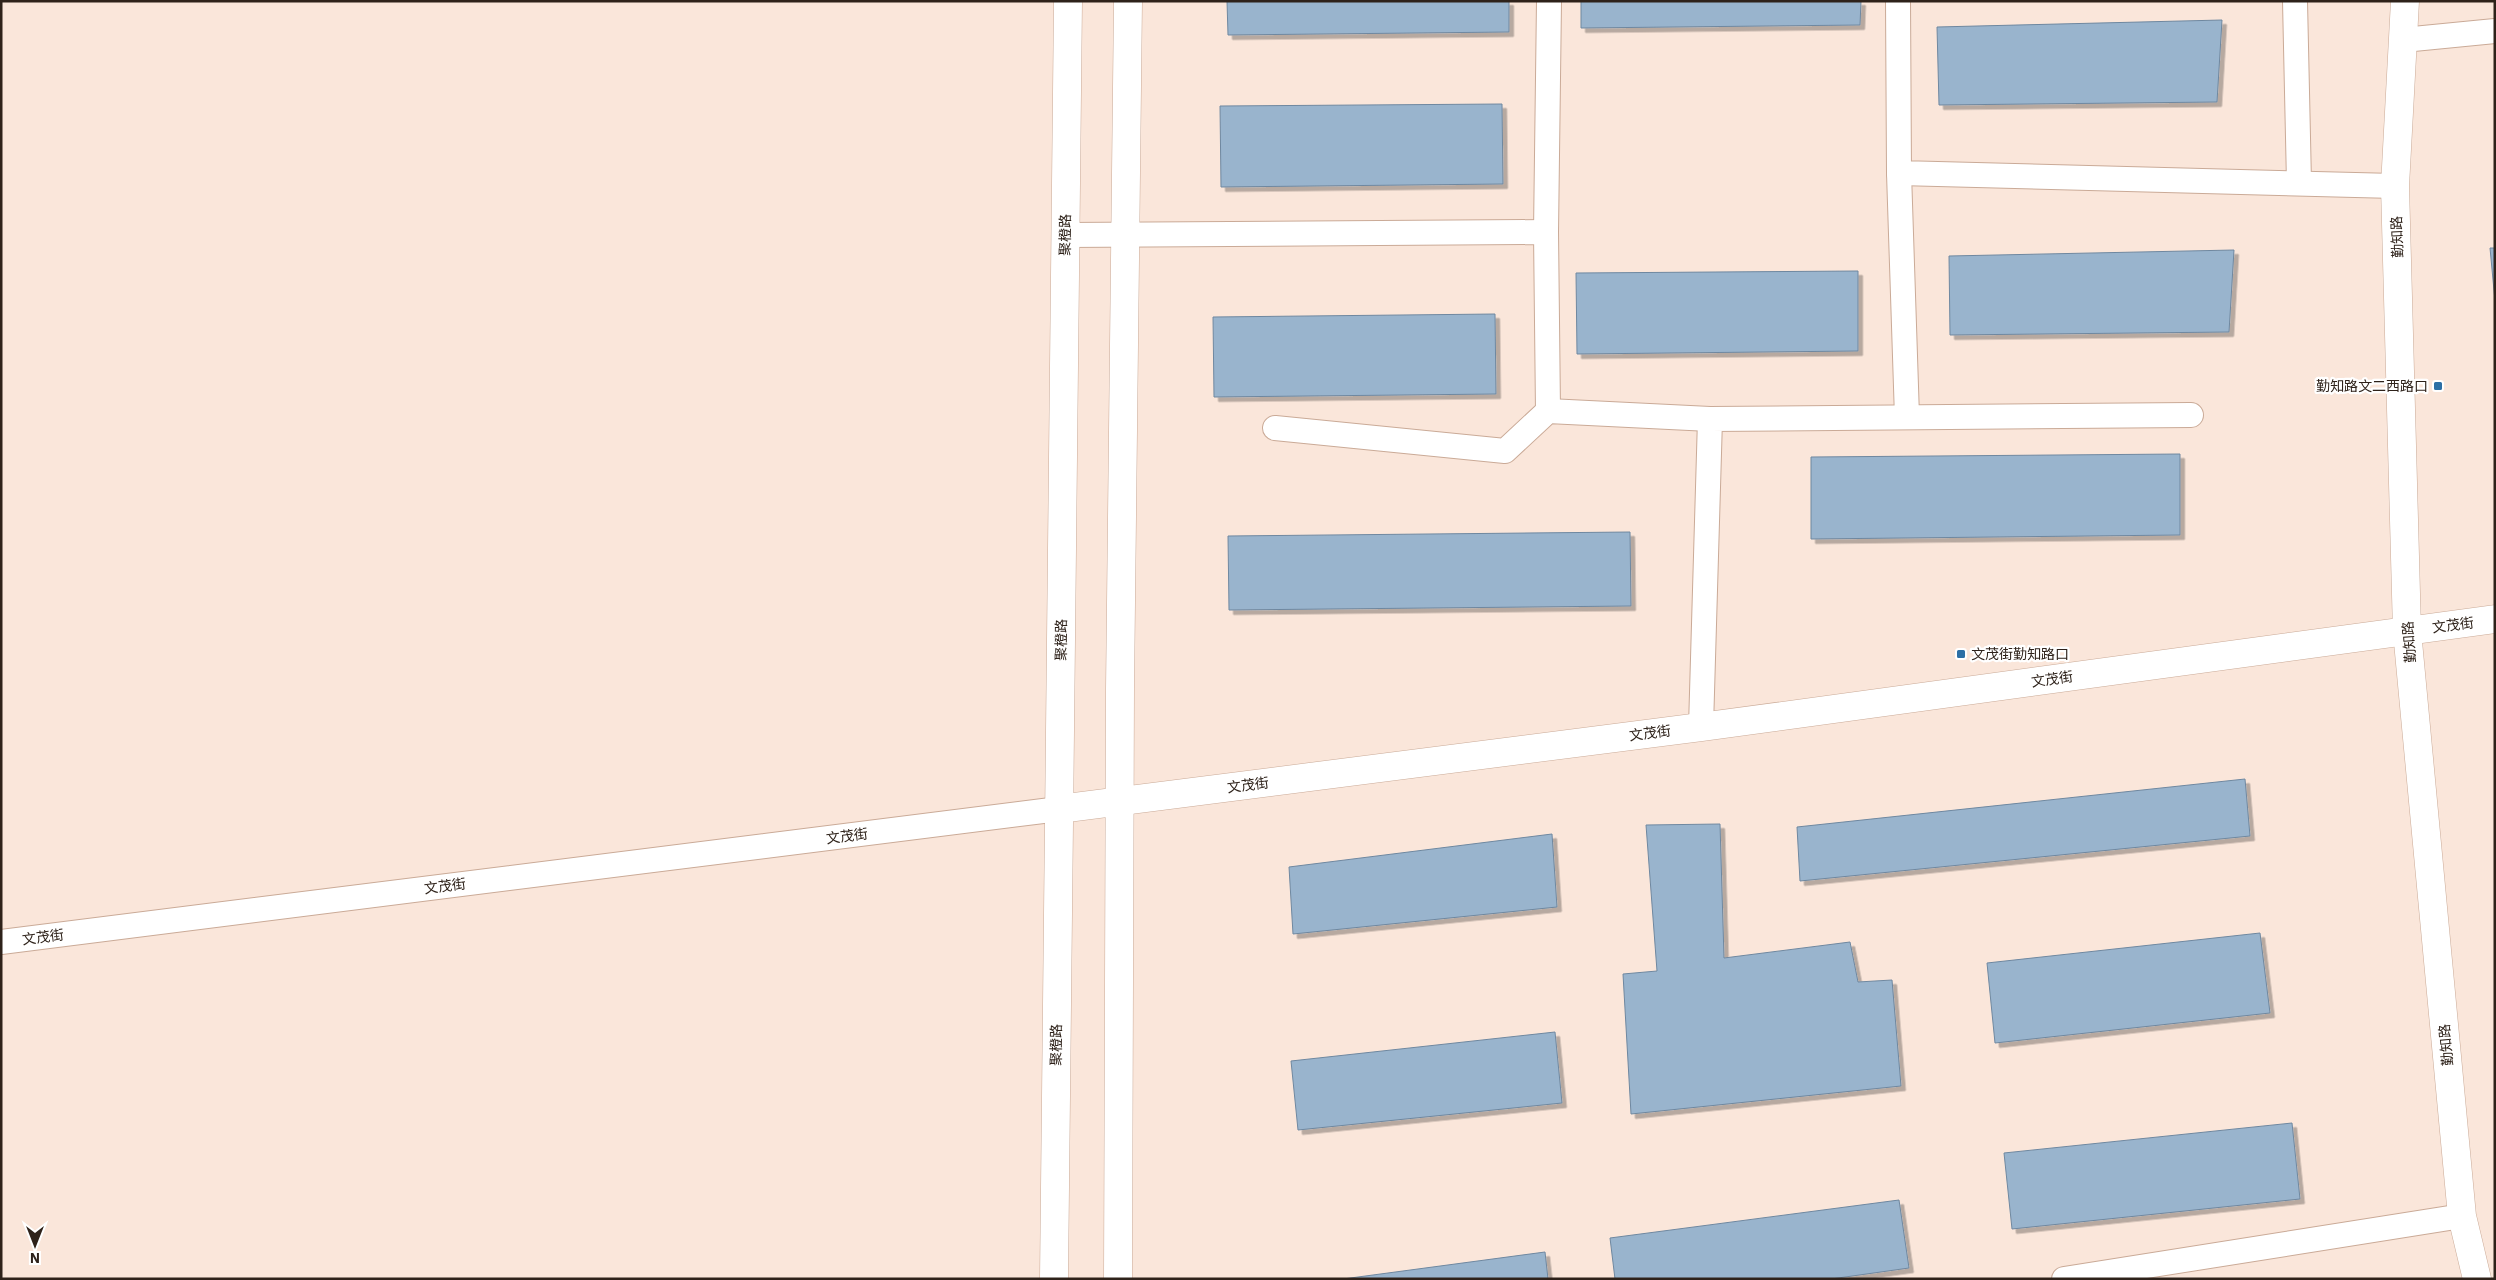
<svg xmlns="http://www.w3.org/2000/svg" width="2496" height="1280" font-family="'IBM Plex Sans','Noto Sans SC',sans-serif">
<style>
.building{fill:#99b4cd;stroke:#6f88a0;filter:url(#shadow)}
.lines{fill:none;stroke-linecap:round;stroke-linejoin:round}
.lane-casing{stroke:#caaa97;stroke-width:26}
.street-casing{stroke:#caaa97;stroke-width:29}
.secondary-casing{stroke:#caaa97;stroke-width:29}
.lane{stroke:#fff;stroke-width:24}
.street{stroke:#fff;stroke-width:28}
.secondary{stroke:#fff;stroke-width:28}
.poi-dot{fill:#2c6fa5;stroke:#fff;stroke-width:2}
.labels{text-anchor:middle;stroke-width:4.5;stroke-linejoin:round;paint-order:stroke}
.street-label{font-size:14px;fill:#2e221a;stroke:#fff}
.poi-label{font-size:14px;fill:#2e221a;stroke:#fff;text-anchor:end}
</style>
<defs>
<filter id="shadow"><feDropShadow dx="4.5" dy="4.5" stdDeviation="0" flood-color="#0004"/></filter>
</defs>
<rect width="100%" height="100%" fill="#fae6da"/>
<g class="building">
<path d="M 1227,1 L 1509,1 L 1509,32 L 1228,35 Z"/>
<path d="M 1581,1 L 1861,1 L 1860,25 L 1581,28 Z"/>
<path d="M 2222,20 L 2217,102 L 1939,105 L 1937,27 Z"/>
<path d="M 1502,104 L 1503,184 L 1221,187 L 1220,106 Z"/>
<path d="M 2490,248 L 2495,248 L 2495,301 Z"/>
<path d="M 2234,250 L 2229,332 L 1950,335 L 1949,256 Z"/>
<path d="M 1858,271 L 1858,351 L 1577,354 L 1576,273 Z"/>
<path d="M 1495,314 L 1496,394 L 1214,397 L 1213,317 Z"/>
<path d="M 2180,454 L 2180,535 L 1811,539 L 1811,457 Z"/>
<path d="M 1630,532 L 1631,606 L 1229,610 L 1228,536 Z"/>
<path d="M 2245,779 L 2250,836 L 1800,881 L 1797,827 Z"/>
<path d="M 1720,824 L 1724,958 L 1850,942 L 1858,982 L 1892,980 L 1901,1086 L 1631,1114 L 1623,974 L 1657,971 L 1646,825 Z"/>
<path d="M 1552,834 L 1557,907 L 1293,934 L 1289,867 Z"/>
<path d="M 2260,933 L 2270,1013 L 1995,1043 L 1987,963 Z"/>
<path d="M 1555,1032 L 1562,1103 L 1298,1130 L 1291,1061 Z"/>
<path d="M 2292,1123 L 2300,1199 L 2012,1229 L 2004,1153 Z"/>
<path d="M 1899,1200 L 1909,1268 L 1831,1279 L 1615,1279 L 1610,1238 Z"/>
<path d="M 1545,1252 L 1548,1279 L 1343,1279 Z"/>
</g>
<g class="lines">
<g class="lane-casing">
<g id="lane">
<path d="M 1898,1 L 1899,173 L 2395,186"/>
<path d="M 2295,1 L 2299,183"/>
<path d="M 2403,40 L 2495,31"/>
<path d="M 1899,173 L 1907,417"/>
<path d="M 1546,232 L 1549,1"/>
<path d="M 1065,235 L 1546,232 L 1548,411"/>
<path d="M 1275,428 L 1505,451 L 1548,411 L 1710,419"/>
<path d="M 1701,727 L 1710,419 L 2191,415"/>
<path d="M 1,942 L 1059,809"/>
<path d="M 2064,1279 L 2462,1216"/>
</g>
</g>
<g class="street-casing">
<g id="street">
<path d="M 2405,1 L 2395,186 L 2407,631 L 2462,1216 L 2477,1279"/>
<path d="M 1059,809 L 1701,727 L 2495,619"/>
</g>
</g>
<g class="secondary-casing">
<g id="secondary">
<path d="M 1054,1279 L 1068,1"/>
<path d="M 1118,1279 L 1120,689 L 1128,1"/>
</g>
</g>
<use href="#lane" class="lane"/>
<use href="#street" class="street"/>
<use href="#secondary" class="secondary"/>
</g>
<g class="poi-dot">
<rect x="2433" y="381" width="10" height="10" rx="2.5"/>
<rect x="1956" y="649" width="10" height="10" rx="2.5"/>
</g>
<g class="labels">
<g class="street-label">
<text transform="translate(1065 235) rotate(-89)" y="5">聚橙路</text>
<text transform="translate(2397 237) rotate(-92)" y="5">勤知路</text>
<text transform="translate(2453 625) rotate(-7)" y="5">文茂街</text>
<text transform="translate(1061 640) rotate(-89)" y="5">聚橙路</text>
<text transform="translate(2409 642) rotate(-94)" y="5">勤知路</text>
<text transform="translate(2052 679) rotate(-8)" y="5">文茂街</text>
<text transform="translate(1650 733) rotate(-7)" y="5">文茂街</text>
<text transform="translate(1248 785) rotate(-7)" y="5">文茂街</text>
<text transform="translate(847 836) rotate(-7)" y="5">文茂街</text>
<text transform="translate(445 886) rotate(-7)" y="5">文茂街</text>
<text transform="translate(43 937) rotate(-7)" y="5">文茂街</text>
<text transform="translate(1056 1045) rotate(-89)" y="5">聚橙路</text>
<text transform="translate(2446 1045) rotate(-95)" y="5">勤知路</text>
</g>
<g class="poi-label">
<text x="2428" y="391">勤知路文二西路口</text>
<text x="1971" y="659" text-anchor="start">文茂街勤知路口</text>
</g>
</g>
<rect width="2496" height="1280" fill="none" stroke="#2e221a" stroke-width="5"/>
<g transform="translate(35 1245) rotate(180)" stroke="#ffffff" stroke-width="4" paint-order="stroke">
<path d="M0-4L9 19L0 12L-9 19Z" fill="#2e221a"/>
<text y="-8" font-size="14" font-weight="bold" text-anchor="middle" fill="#2e221a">N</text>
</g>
</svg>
